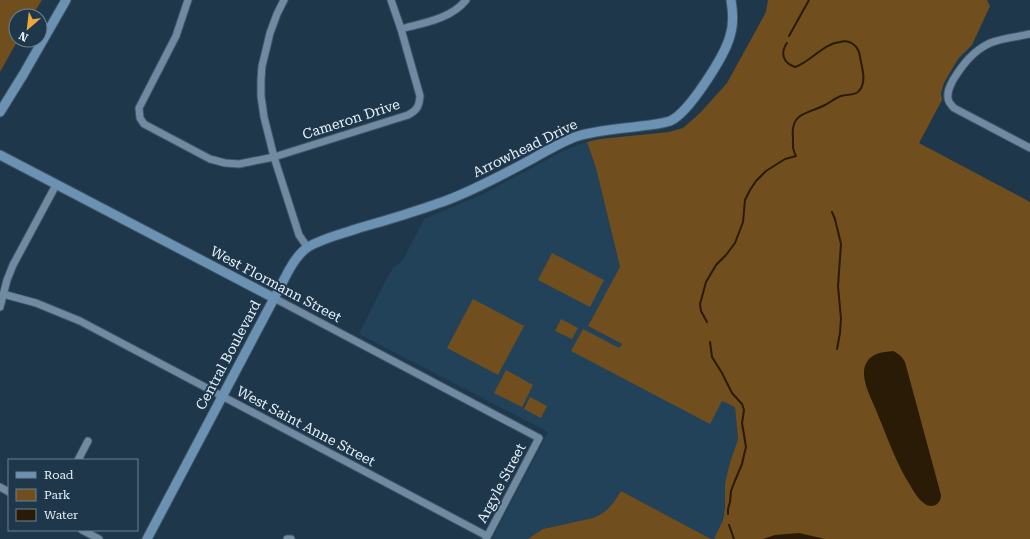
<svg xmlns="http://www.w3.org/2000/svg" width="1030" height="539" font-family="'Roboto Serif',serif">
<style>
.built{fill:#224259}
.green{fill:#704e1d}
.water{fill:#2a1b06}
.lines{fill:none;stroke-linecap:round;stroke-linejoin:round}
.stream{stroke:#2a1b06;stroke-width:2}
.street-casing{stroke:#405565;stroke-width:9}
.secondary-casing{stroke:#405565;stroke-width:11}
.street{stroke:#6f8aa1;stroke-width:7}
.secondary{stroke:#6b92b3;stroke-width:9}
.labels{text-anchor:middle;stroke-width:4;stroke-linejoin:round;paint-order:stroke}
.street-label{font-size:14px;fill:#e6f2fc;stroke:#1e374b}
</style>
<rect width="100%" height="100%" fill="#1e374b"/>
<path class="built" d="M 587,142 L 596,168 L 620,268 L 588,326 L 735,407 L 738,439 L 729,466 L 723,520 L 714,539 L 711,539 L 621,491 L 614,503 L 606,511 L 593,518 L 543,529 L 528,539 L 492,539 L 548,432 L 359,334 L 386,280 L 393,268 L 403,260 L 424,219 L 483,194 L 567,149 Z"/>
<g class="green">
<path d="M 0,0 L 42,0 L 32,16 L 16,16 L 16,40 L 18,40 L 0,72 Z"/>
<path d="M 768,0 L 987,0 L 990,6 L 972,45 L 959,58 L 955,64 L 944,83 L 941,93 L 942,100 L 919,143 L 1030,202 L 1030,539 L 714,539 L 723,520 L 725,507 L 725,484 L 729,466 L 738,439 L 735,407 L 722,401 L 710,424 L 571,351 L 583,329 L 619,348 L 622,344 L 588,326 L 620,267 L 596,168 L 587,142 L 600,139 L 669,132 L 683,128 L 701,112 L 727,83 L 766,12 Z"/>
<path d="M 552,253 L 604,280 L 590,307 L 538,280 Z"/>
<path d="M 473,299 L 524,326 L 498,375 L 447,348 Z"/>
<path d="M 561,319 L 578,328 L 572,339 L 555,331 Z"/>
<path d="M 506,370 L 533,385 L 522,407 L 494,393 Z"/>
<path d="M 530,397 L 547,406 L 541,418 L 524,409 Z"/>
<path d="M 621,491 L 711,539 L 528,539 L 543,529 L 593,518 C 608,512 613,504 621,491 Z"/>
</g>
<g class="water">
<path d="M 893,351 C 899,354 902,356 905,362 L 941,495 C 941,504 933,509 925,504 C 918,499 914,492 910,485 C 896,463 888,439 878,415 C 873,402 865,388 864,375 C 864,372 864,368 865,366 C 870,353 882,352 893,351 Z"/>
<path d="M 799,533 L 825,539 L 763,539 L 775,535 Z"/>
</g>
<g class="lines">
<g class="stream">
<path d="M 789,36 L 809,0"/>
<path d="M 832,212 L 835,219 L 841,244 L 838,286 L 841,319 L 840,333 L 837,349"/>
<path d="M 707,322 L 701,311 L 700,304 L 706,282 L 716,265 L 726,255 L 735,243 L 743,222 L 745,200 L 750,190 L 756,181 L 766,171 L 785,159 L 796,156 C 792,148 793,146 793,138 C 790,112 808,114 825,105 C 831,102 835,98 841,96 C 847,94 855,96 859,91 C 866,83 863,71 861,62 C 860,58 860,53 858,50 C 855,43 847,40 840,42 C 822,44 811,62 795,67 C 783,63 780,53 787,43"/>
<path d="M 710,342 L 712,357 L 722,373 L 732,393 L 742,404 L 744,410 L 742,423 L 746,447 L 744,455 L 742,464 L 734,483 L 731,491 L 730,502 L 728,509 L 728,514"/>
<path d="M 729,525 L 734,539"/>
</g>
<g class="street-casing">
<g id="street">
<path d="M 188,0 L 176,36 L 139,108 L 140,118 L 144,124 L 210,159 L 225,163 L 239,164 L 274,157 L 408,115 C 417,110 419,107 420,96 L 401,29 L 391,0"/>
<path d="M 284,0 L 277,14 L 270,33 L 266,50 L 262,66 L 261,80 L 261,96 L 264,117 L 274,157 L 299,235 L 308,248"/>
<path d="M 401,29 C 423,23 451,19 466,0"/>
<path d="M 1030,34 C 1017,37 1003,38 990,43 C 973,51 963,64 953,80 C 950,86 947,91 948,98 C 948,102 951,105 954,108 L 1030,148"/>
<path d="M 3,294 L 36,303 L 80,321 L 487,536"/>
<path d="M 274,298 L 539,438 L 486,539"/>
<path d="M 0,307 L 7,280 L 13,265 L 56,185"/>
<path d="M 78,460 L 88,441"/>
<path d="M 0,487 L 9,492"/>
<path d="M 82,530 L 99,539"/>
<path d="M 287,539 L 291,539"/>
</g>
</g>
<g class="secondary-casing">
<g id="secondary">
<path d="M 0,112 L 23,75 L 66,0"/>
<path d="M 0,155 L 274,298"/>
<path d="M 147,539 L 289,270 C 294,261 299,253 308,247 C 323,238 342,234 359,228 C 388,220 417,211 445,201 C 475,190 504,174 532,159 C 546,151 560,143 575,137 C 596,130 619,129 641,126 C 651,125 661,124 670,121 C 689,113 725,55 730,36 C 734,24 733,12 731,0"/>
</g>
</g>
<use href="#street" class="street"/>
<use href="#secondary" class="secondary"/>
</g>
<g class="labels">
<g class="street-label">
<text transform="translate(351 119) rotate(-18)" y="5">Cameron Drive</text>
<text transform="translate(525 148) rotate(-26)" y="5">Arrowhead Drive</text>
<text transform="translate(276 284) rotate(28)" y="5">West Flormann Street</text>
<text transform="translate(228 355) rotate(-62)" y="5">Central Boulevard</text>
<text transform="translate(306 426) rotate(28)" y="5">West Saint Anne Street</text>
<text transform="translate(501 483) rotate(-62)" y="5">Argyle Street</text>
</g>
</g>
<rect x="8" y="459" width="130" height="72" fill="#1e374b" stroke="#6e8292"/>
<rect x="16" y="472" width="20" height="6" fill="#6b92b3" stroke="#6e8292"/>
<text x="44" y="479" font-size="12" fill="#e6f2fc">Road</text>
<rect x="16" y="489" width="20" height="12" fill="#704e1d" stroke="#6e8292"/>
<text x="44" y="499" font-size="12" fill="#e6f2fc">Park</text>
<rect x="16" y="509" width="20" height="12" fill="#2a1b06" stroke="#6e8292"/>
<text x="44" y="519" font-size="12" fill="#e6f2fc">Water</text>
<g transform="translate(28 28) rotate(208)"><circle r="19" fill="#1e374b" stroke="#6e8292"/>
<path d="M0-3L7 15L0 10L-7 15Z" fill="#eea73c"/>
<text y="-6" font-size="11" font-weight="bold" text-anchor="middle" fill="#e6f2fc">N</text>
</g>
</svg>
